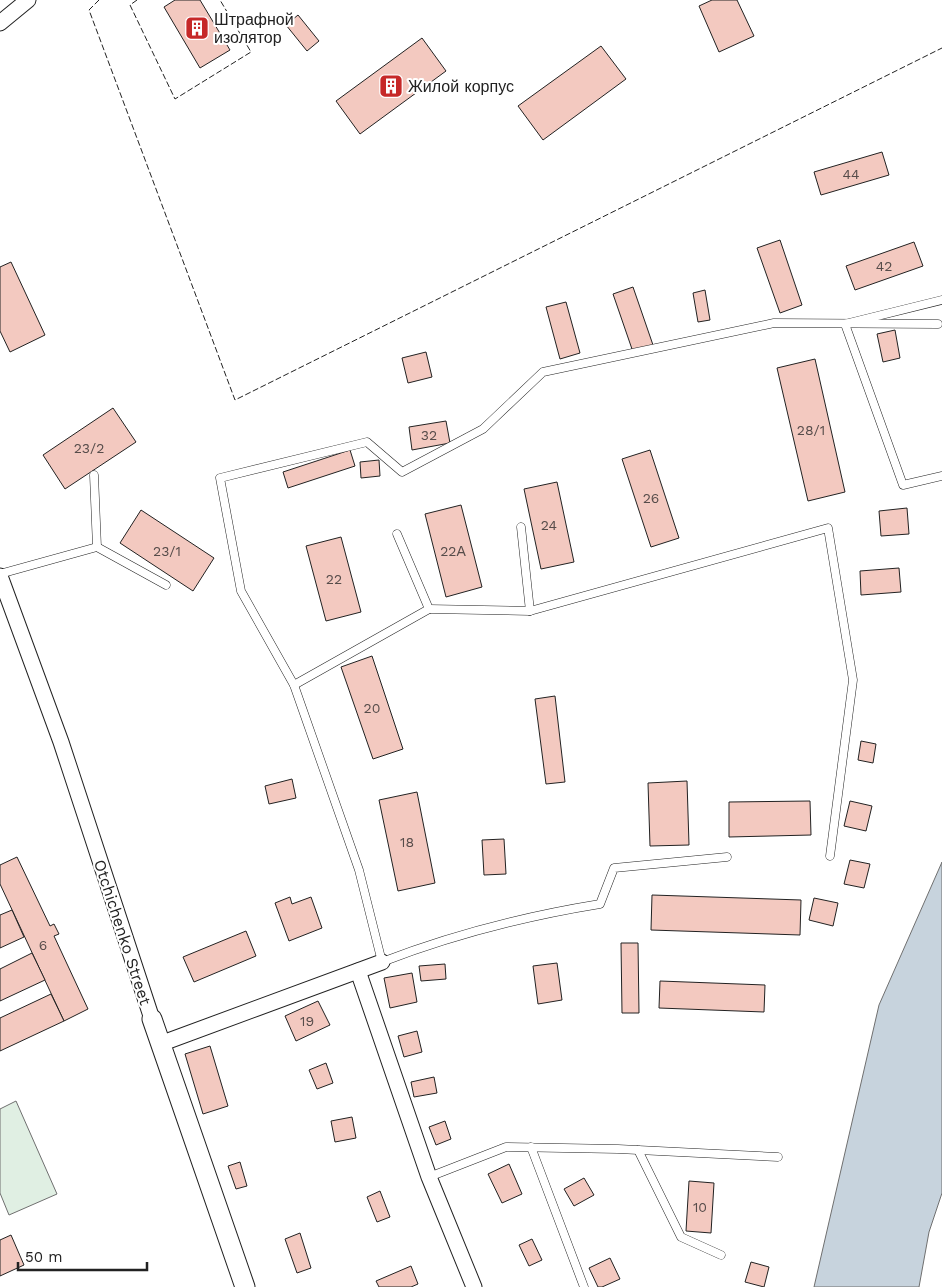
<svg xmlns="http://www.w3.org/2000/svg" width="942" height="1287" font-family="'Work Sans',sans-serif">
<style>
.green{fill:#e0efe3;stroke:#6f6f6f}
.water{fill:#c7d3dd;stroke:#6f6f6f}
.building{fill:#f3c9c0;stroke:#222}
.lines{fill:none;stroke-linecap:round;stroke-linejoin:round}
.service-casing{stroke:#222;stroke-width:9}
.minor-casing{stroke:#222;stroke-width:17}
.tertiary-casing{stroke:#222;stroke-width:21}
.service{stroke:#fff;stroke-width:8}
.minor{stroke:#fff;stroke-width:15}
.tertiary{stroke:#fff;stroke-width:19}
.fence{stroke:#222;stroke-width:1;stroke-dasharray:6 2.5;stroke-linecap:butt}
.labels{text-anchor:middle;stroke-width:4;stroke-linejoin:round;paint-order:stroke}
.number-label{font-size:14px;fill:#564c4a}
.poi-label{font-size:16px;fill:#222;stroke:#fff;text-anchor:start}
.street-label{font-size:16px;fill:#222;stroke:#fff}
</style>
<rect width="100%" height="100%" fill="#fff"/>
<path class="green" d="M 16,1101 L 57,1194 L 9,1215 L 0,1193 L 0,1109 Z"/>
<path class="water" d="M 942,862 L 942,1193 L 929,1232 L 919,1287 L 814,1287 L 879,1005 Z"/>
<g class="building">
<path d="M 175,0 L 200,0 L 230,50 L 200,68 L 164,7 Z"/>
<path d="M 712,0 L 737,0 L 754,36 L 719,52 L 699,6 Z"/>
<path d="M 298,15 L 319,41 L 307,51 L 286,25 Z"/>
<path d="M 422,38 L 446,71 L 360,134 L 336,101 Z"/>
<path d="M 601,46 L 626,79 L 543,140 L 518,106 Z"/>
<path d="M 882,152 L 889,175 L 821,195 L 814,172 Z"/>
<path d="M 780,240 L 802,305 L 780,313 L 757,248 Z"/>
<path d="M 914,242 L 923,266 L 855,290 L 846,266 Z"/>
<path d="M 11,262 L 45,335 L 10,352 L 0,331 L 0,267 Z"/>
<path d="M 633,287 L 653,345 L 633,352 L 613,294 Z"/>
<path d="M 705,290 L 710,320 L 698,322 L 693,293 Z"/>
<path d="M 566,302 L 580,353 L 560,359 L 546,307 Z"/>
<path d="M 895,330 L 900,358 L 883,362 L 877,334 Z"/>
<path d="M 426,352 L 432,377 L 408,383 L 402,358 Z"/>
<path d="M 815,359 L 845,492 L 808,501 L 777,368 Z"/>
<path d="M 113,408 L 136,442 L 65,489 L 43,455 Z"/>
<path d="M 446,421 L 450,443 L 412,450 L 409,427 Z"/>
<path d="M 350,450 L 355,466 L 288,488 L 283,472 Z"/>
<path d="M 650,450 L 679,538 L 651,547 L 622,459 Z"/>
<path d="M 379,460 L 380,476 L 361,478 L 360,462 Z"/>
<path d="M 557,482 L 574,562 L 541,569 L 524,489 Z"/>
<path d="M 461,505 L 482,587 L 446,597 L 425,514 Z"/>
<path d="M 907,508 L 909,534 L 881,536 L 879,511 Z"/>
<path d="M 141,510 L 214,558 L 193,591 L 120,543 Z"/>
<path d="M 341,537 L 361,612 L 326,621 L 306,546 Z"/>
<path d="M 899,568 L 901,592 L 861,595 L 860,571 Z"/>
<path d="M 372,656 L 403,749 L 373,759 L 341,667 Z"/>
<path d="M 555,696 L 565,782 L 546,784 L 535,699 Z"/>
<path d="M 861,741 L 876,744 L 873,763 L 858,760 Z"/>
<path d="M 292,779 L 296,798 L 269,804 L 265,786 Z"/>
<path d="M 687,781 L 689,845 L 650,846 L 648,783 Z"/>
<path d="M 417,792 L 435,883 L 398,891 L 379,800 Z"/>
<path d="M 810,801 L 811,835 L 729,837 L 729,802 Z"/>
<path d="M 850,801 L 872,806 L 866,831 L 844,826 Z"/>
<path d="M 504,839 L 506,874 L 484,875 L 482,840 Z"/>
<path d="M 17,857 L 50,926 L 54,924 L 59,934 L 54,936 L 88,1009 L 64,1021 L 0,884 L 0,865 Z"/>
<path d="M 850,860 L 870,864 L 864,888 L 844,884 Z"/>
<path d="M 652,895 L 801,900 L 800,935 L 651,930 Z"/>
<path d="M 290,897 L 292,904 L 311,897 L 322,928 L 289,941 L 275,903 Z"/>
<path d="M 814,898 L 838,903 L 833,926 L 809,920 Z"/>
<path d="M 12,910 L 24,937 L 0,948 L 0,915 Z"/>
<path d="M 246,931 L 256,956 L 194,982 L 183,957 Z"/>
<path d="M 621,943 L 638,943 L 639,1013 L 622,1013 Z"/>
<path d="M 32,953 L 45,980 L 0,1001 L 0,969 Z"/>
<path d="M 557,963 L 562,1000 L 538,1004 L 533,966 Z"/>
<path d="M 445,964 L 446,979 L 421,981 L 419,966 Z"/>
<path d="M 412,973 L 417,1002 L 390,1008 L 384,978 Z"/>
<path d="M 660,981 L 765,985 L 764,1012 L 659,1008 Z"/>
<path d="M 51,994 L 64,1021 L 0,1051 L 0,1018 Z"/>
<path d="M 318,1001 L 330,1025 L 296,1041 L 285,1016 Z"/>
<path d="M 417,1031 L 422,1052 L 404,1057 L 398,1036 Z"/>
<path d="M 210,1046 L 228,1106 L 203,1114 L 185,1054 Z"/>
<path d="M 326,1063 L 333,1083 L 317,1089 L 309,1070 Z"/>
<path d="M 434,1077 L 437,1093 L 414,1097 L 411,1082 Z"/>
<path d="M 352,1117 L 356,1138 L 335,1142 L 331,1121 Z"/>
<path d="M 445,1121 L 451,1139 L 436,1145 L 429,1127 Z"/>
<path d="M 240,1162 L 247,1186 L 236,1189 L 228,1166 Z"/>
<path d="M 509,1164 L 522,1194 L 502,1203 L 488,1174 Z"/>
<path d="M 584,1178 L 594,1195 L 574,1206 L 564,1189 Z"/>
<path d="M 689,1181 L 714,1183 L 711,1233 L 686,1231 Z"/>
<path d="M 380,1191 L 390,1217 L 377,1222 L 367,1197 Z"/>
<path d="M 300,1233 L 311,1268 L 297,1273 L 285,1239 Z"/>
<path d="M 11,1235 L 24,1265 L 0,1276 L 0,1240 Z"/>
<path d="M 532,1239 L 542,1260 L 529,1266 L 519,1245 Z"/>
<path d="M 610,1258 L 620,1279 L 602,1287 L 598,1287 L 589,1268 Z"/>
<path d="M 751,1262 L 769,1267 L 764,1287 L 745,1282 Z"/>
<path d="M 411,1266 L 418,1284 L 411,1287 L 379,1287 L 376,1281 Z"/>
</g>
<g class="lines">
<g class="service-casing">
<g id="service">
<path d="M 942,300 L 845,324 L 903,485 L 942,476"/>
<path d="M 94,475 L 97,547"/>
<path d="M 0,574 L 97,547 L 166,585"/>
<path d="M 429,609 L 530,611 L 521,527"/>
<path d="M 530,611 L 828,528 L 853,680 L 830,856"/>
<path d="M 294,685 L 429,609 L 397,534"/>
<path d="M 727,857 L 614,868 L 600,904 C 526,916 452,935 382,962 L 359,870 L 294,685 L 241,591 L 220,478 L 367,442 L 402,472 L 483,429 L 543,372 L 774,323 L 938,324"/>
<path d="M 531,1147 L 584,1287"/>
<path d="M 638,1150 L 681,1237 L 721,1255"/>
<path d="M 429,1177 L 506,1147 L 618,1149 L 778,1157"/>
</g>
</g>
<g class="minor-casing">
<g id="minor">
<path d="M 0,23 L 28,0"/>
<path d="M 0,576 L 61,742 L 152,1019"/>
<path d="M 358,971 L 429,1177 L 474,1287"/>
<path d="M 160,1044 L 382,962"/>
</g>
</g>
<g class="tertiary-casing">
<path id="tertiary" d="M 152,1019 L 245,1287"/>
</g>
<use href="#service" class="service"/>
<use href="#minor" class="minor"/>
<use href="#tertiary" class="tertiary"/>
<g class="fence">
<path d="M 99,0 L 89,10 L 235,400 L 942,48"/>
<path d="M 137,0 L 130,5 L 175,99 L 251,52 L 220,0"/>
</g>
</g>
<defs>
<g id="building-square" transform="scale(1.25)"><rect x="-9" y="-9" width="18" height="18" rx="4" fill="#c62828" stroke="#fff"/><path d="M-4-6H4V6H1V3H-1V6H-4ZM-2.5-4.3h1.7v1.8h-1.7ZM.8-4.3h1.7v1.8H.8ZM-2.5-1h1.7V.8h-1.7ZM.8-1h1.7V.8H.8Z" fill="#fff"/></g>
</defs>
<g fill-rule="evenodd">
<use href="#building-square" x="197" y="28"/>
<use href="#building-square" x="391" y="86"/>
</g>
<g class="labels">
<g class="number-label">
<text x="851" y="179">44</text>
<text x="884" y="271">42</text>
<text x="811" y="435">28/1</text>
<text x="429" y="440">32</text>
<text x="89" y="453">23/2</text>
<text x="651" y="503">26</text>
<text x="549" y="530">24</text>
<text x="167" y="556">23/1</text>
<text x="453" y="556">22А</text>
<text x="334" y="584">22</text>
<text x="372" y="713">20</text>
<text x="407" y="847">18</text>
<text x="43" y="950">6</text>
<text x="307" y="1026">19</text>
<text x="700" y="1212">10</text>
</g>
<g class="poi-label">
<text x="214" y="25">Штрафной<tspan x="214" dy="18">изолятор</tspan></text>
<text x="408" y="92">Жилой корпус</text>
</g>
<g class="street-label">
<text transform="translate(123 932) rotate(72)" y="6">Otchichenko Street</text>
</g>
</g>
<path d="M18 1262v8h129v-8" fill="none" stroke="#222222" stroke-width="2.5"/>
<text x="25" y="1262" font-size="15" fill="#222222" stroke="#ffffff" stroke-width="4" paint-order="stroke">50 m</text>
</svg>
